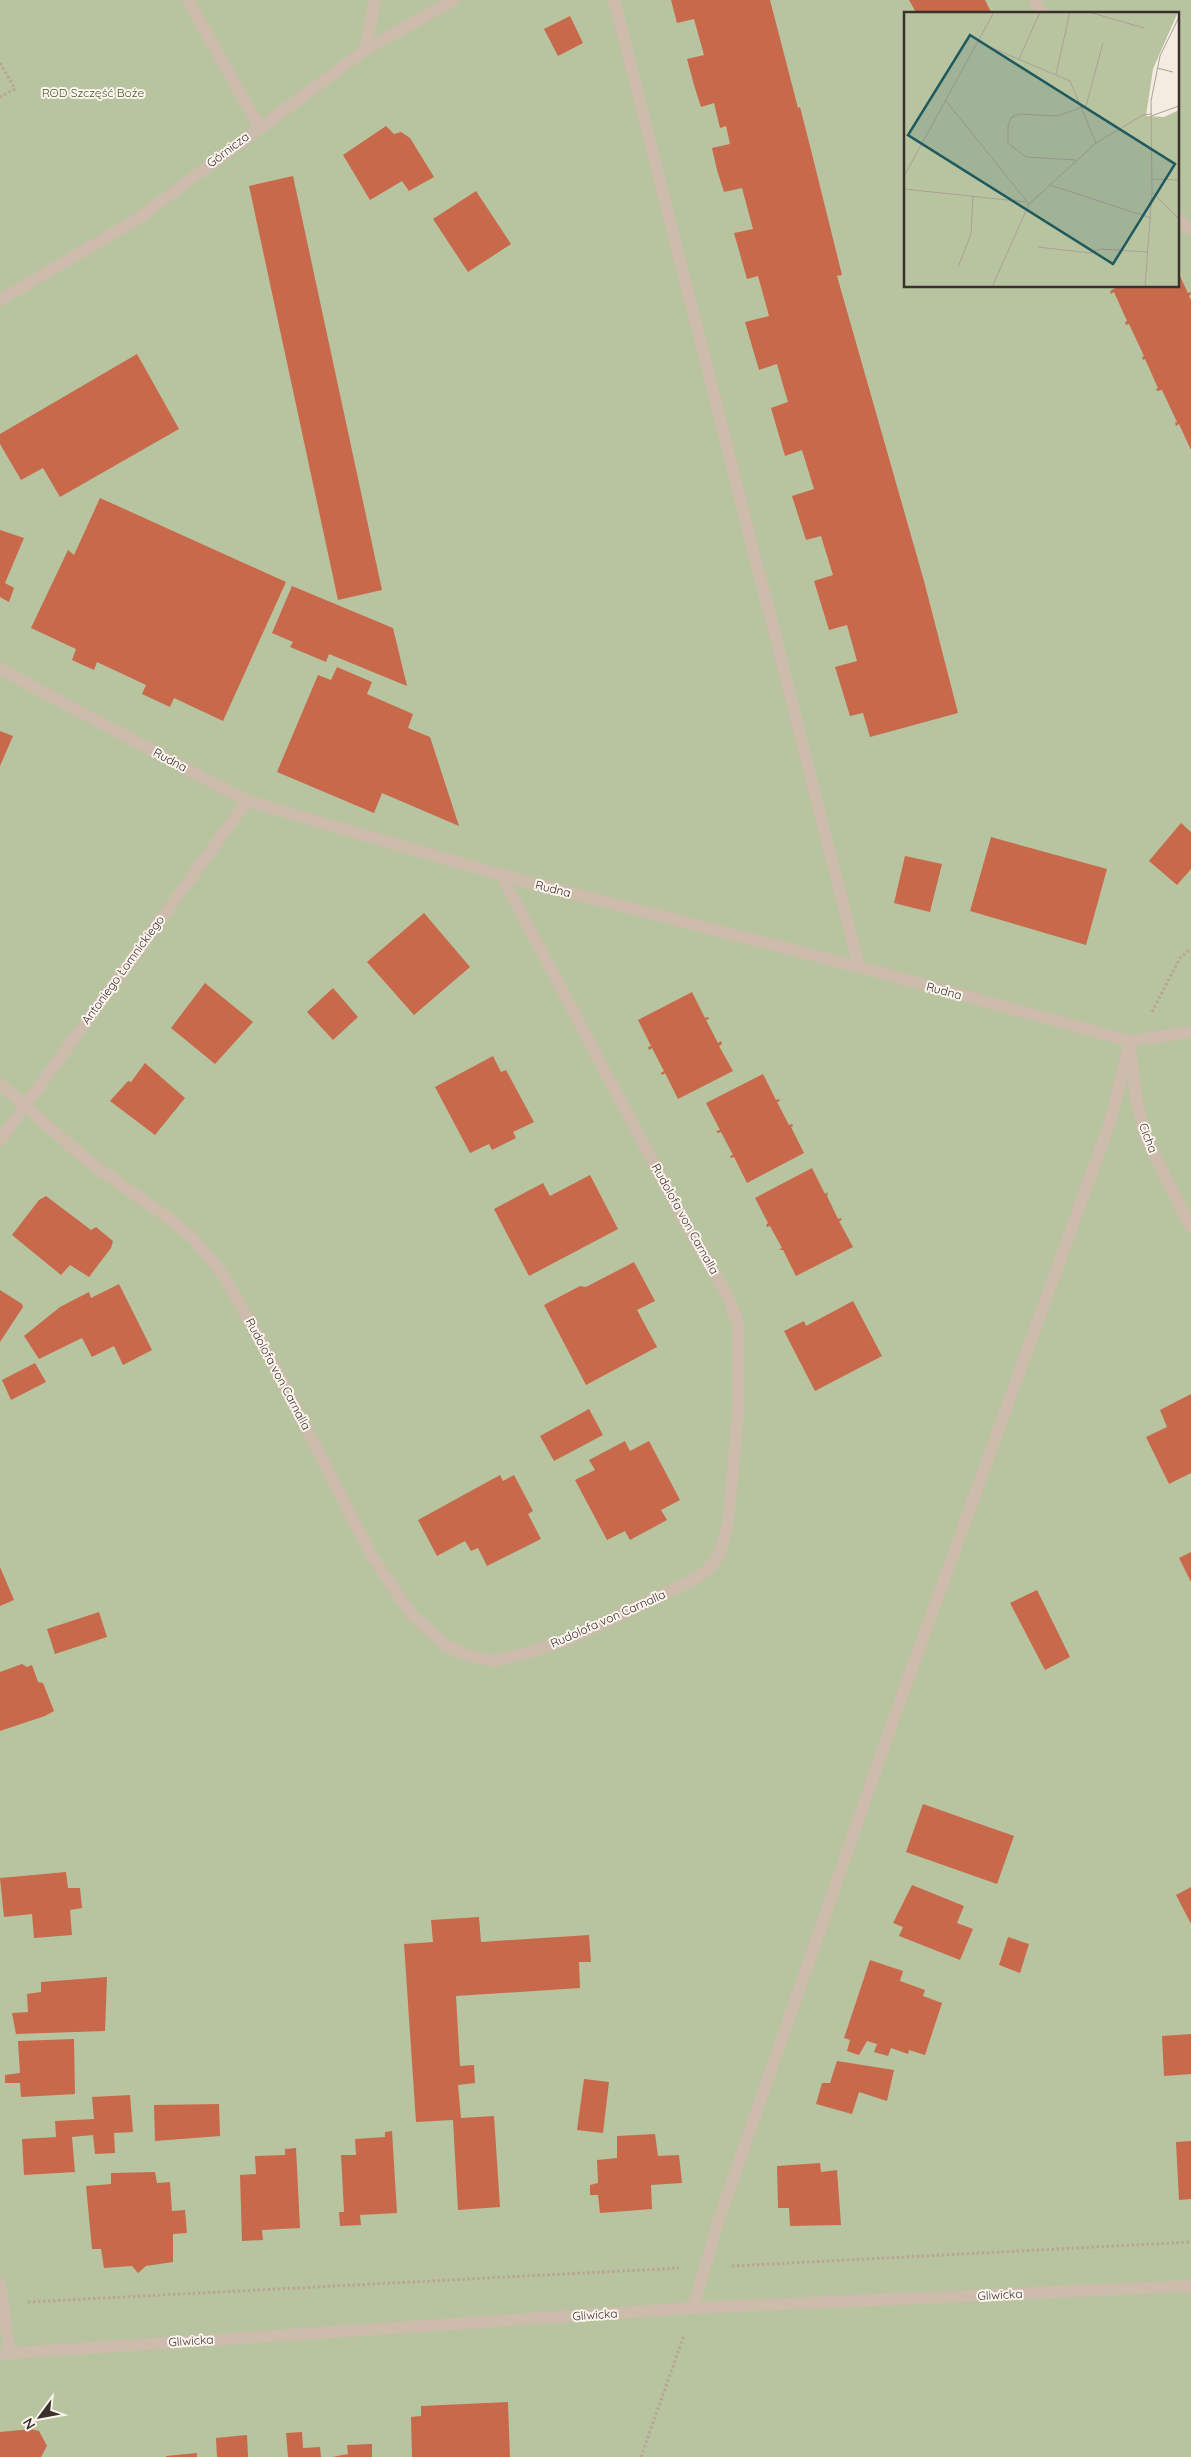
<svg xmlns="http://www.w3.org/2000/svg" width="1191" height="2457" font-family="Quicksand,sans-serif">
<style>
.green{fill:#b8c4a0;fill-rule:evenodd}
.building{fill:#c8694b}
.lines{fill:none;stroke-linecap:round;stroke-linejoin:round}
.path{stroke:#b9a596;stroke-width:3;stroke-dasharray:2.5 2.5;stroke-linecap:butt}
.minor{stroke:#cdbbac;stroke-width:12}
.labels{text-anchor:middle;stroke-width:4;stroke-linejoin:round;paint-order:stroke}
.park-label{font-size:12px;fill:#4a5a2e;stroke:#fbf5ee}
.street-label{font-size:12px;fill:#3b302b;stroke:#fbf5ee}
.inset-road{fill:none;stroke:#aaa098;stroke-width:1}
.view{fill:#1f5a5e;fill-opacity:0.15;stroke:#1f5a5e;stroke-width:2.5}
.inset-edge{fill:none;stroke:#3b302b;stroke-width:2.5}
</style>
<rect width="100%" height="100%" fill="#f4ebe1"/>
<path class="green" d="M 0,0 L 1191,0 L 1191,2457 L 0,2457 ZM 905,14 L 1177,14 L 1177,286 L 905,286 Z"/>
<g class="building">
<path d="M 671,0 L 770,0 L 798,108 L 800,107 L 810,146 L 842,275 L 837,276 L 924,581 L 958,713 L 870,737 L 863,713 L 850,716 L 835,667 L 857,661 L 847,625 L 829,630 L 814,581 L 833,575 L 821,536 L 806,540 L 792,496 L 814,489 L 802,450 L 785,456 L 771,408 L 788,402 L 783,385 L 777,364 L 759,370 L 745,322 L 769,316 L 758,276 L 747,279 L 734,233 L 753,229 L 742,188 L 724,192 L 717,170 L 712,148 L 730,144 L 726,126 L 720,128 L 714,103 L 701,107 L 694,85 L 687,59 L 704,55 L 694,19 L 677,23 Z"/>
<path d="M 909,0 L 985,0 L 992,14 L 917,14 Z"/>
<path d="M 570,16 L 583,43 L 558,56 L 544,29 Z"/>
<path d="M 386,126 L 394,134 L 401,132 L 410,138 L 434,177 L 409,191 L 402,181 L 370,200 L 343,155 Z"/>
<path d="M 293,176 L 382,590 L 338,600 L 249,186 Z"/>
<path d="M 476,191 L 511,244 L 468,272 L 433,219 Z"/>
<path d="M 1177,270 L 1188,293 L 1190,292 L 1191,294 L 1189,296 L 1191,300 L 1191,450 L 1179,424 L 1176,426 L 1175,423 L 1177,422 L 1162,390 L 1157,391 L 1156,389 L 1158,388 L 1145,359 L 1143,360 L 1142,357 L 1144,356 L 1129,324 L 1126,325 L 1125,322 L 1127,321 L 1114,292 L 1111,294 L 1110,291 L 1119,286 L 1177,286 Z"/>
<path d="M 137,354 L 179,429 L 60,497 L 43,468 L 21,480 L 0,444 L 0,434 Z"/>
<path d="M 100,498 L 286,582 L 223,721 L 174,698 L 170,707 L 142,694 L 146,685 L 97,662 L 94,670 L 72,660 L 76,649 L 31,628 L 68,550 L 74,555 Z"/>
<path d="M 0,530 L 24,538 L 5,583 L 14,588 L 9,602 L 0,597 Z"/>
<path d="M 292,586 L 393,628 L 407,686 L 329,654 L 326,662 L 290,647 L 293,642 L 272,633 Z"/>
<path d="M 337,667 L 372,682 L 367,694 L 413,714 L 408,728 L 430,737 L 459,826 L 382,793 L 374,813 L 277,772 L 318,675 L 331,680 Z"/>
<path d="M 0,731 L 13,736 L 0,766 Z"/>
<path d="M 1181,823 L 1191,832 L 1191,869 L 1177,885 L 1149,861 Z"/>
<path d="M 991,837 L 1107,869 L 1086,945 L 970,911 Z"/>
<path d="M 905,856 L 942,864 L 930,912 L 894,903 Z"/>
<path d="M 424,913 L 470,967 L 414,1015 L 367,962 Z"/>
<path d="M 205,983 L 253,1022 L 215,1064 L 171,1028 Z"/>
<path d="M 333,988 L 358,1017 L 333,1040 L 307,1012 Z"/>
<path d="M 692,992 L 705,1018 L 708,1017 L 709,1019 L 706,1020 L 718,1043 L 721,1041 L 722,1044 L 719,1046 L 733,1071 L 678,1099 L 665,1073 L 662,1075 L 661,1073 L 664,1071 L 652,1048 L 649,1050 L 648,1047 L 651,1046 L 638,1020 Z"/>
<path d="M 493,1056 L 501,1072 L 506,1070 L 534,1122 L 513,1132 L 516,1138 L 492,1150 L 489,1144 L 470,1153 L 435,1087 Z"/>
<path d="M 145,1063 L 185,1098 L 155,1135 L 110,1101 L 128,1081 L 131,1082 Z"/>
<path d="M 763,1074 L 776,1100 L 779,1099 L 780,1101 L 777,1102 L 789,1125 L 792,1124 L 793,1126 L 791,1127 L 804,1153 L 747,1183 L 734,1157 L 731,1158 L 730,1156 L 733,1155 L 721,1132 L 718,1133 L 716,1131 L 720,1130 L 706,1103 Z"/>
<path d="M 812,1168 L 825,1194 L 828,1192 L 827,1196 L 838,1219 L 841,1218 L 842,1220 L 839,1221 L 853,1247 L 796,1276 L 783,1250 L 779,1250 L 782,1248 L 770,1226 L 767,1227 L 766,1225 L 768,1223 L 755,1198 Z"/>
<path d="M 590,1175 L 618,1229 L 529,1276 L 494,1209 L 543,1183 L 550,1196 Z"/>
<path d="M 46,1196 L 91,1230 L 96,1227 L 113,1241 L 111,1248 L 89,1277 L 70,1265 L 61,1275 L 12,1235 L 39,1200 Z"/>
<path d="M 634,1262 L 655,1301 L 637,1310 L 657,1347 L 586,1385 L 544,1305 L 580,1286 L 586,1287 Z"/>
<path d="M 119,1284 L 152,1350 L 123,1365 L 114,1346 L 92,1357 L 82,1338 L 39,1359 L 24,1336 L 60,1307 L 89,1292 L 91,1298 Z"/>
<path d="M 0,1290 L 22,1304 L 23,1307 L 0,1342 Z"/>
<path d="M 853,1301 L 882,1356 L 815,1391 L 784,1331 L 804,1321 L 806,1326 Z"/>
<path d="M 35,1363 L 46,1382 L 11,1400 L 2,1380 Z"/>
<path d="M 1191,1394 L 1191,1473 L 1169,1484 L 1146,1437 L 1167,1427 L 1160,1410 Z"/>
<path d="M 589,1409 L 603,1435 L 554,1461 L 540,1436 Z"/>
<path d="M 625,1441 L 630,1451 L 649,1441 L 680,1500 L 661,1510 L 667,1520 L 630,1540 L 625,1531 L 607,1540 L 575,1480 L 595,1470 L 589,1460 Z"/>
<path d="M 500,1475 L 503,1481 L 514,1475 L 533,1511 L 528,1514 L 541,1539 L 487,1566 L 478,1548 L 471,1551 L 465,1541 L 437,1556 L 418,1520 Z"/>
<path d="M 1191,1552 L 1191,1582 L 1179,1558 Z"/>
<path d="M 0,1567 L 14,1600 L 0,1606 Z"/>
<path d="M 1037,1590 L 1070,1657 L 1045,1670 L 1010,1603 Z"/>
<path d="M 99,1612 L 107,1637 L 55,1654 L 47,1629 Z"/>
<path d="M 22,1664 L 27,1667 L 32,1665 L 38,1682 L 43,1683 L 54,1711 L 45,1716 L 0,1731 L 0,1672 Z"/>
<path d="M 923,1804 L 1014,1836 L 997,1884 L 906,1852 Z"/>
<path d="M 66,1872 L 68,1888 L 80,1888 L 82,1908 L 70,1910 L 72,1935 L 34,1938 L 32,1914 L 4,1917 L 0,1878 Z"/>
<path d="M 912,1885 L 964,1906 L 957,1923 L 973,1929 L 960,1960 L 899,1936 L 903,1927 L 893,1923 Z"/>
<path d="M 1191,1887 L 1191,1924 L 1176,1895 Z"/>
<path d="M 479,1917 L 481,1942 L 589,1935 L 591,1962 L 579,1962 L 580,1988 L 456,1996 L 460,2066 L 474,2065 L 475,2083 L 458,2085 L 461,2118 L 494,2116 L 500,2207 L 458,2210 L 453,2120 L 416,2122 L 404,1944 L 433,1942 L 431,1920 Z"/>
<path d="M 1008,1937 L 1029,1944 L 1020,1973 L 999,1965 Z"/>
<path d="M 870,1960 L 903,1971 L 900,1981 L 925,1990 L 923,1996 L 942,2003 L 925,2055 L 909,2050 L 908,2054 L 891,2048 L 888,2056 L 874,2052 L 877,2044 L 867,2041 L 859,2055 L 847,2051 L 850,2040 L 844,2038 Z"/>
<path d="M 107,1977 L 105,2031 L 16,2034 L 12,2013 L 28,2012 L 27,1994 L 41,1992 L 41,1982 Z"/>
<path d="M 1191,2034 L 1191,2074 L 1164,2076 L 1162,2036 Z"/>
<path d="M 74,2039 L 75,2094 L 21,2097 L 20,2083 L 5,2083 L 5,2075 L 20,2073 L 18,2041 Z"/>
<path d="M 837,2061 L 894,2070 L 887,2101 L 859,2092 L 852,2114 L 816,2104 L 822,2083 L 830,2083 Z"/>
<path d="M 584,2079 L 609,2082 L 603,2133 L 577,2130 Z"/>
<path d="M 130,2095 L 133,2132 L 114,2133 L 115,2153 L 95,2154 L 93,2135 L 72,2137 L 75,2172 L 24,2175 L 22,2139 L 56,2137 L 55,2121 L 94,2119 L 92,2097 Z"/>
<path d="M 219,2104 L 220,2136 L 155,2141 L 154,2105 Z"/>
<path d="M 392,2131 L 397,2213 L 360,2215 L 361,2225 L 340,2226 L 339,2212 L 344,2212 L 341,2155 L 356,2155 L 355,2139 L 385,2137 L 385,2132 Z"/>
<path d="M 655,2134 L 658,2156 L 679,2155 L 682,2183 L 651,2185 L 652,2209 L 600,2213 L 598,2195 L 590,2195 L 590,2185 L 598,2183 L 597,2160 L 617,2158 L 617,2136 Z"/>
<path d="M 1191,2141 L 1191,2199 L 1179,2200 L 1176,2142 Z"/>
<path d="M 296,2148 L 300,2228 L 262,2230 L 263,2240 L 242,2241 L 240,2175 L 256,2174 L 255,2156 L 285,2155 L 285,2149 Z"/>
<path d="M 820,2163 L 821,2172 L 837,2170 L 841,2225 L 790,2226 L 789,2208 L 778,2208 L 777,2166 Z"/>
<path d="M 155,2172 L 157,2183 L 170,2182 L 172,2211 L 185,2210 L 187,2233 L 173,2234 L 173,2262 L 146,2266 L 138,2273 L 132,2266 L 104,2268 L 101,2249 L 92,2249 L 86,2186 L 111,2184 L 111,2173 Z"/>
<path d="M 508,2402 L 510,2457 L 412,2457 L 411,2417 L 421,2416 L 421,2406 Z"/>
<path d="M 31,2429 L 39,2431 L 47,2446 L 41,2457 L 0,2457 L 0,2432 Z"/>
<path d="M 302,2432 L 303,2448 L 320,2447 L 321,2457 L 288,2457 L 286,2433 Z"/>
<path d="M 247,2435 L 248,2457 L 217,2457 L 216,2438 Z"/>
<path d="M 372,2444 L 372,2457 L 332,2457 L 348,2454 L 347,2445 Z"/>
<path d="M 197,2453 L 197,2457 L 166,2457 L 166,2456 Z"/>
</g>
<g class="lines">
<g class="path">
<path d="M 0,63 L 15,89 L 0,97"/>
<path d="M 1152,1012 L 1180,958 L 1191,948"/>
<path d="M 732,2266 L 1191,2242"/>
<path d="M 28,2302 L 679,2268"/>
<path d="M 641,2457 L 684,2335"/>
</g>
<g class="minor">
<path d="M 188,0 L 259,127"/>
<path d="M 614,0 L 859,967"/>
<path d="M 1035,0 L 1042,14"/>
<path d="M 365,50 L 375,0"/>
<path d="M 1177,219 L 1191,229"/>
<path d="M 0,300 L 136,220 L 365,50 L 454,0"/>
<path d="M 0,669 L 247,801 L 501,875 L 859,967 L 1130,1041 L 1191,1032"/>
<path d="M 1131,1051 L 1135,1092 L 1145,1136 L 1191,1227"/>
<path d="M 0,1084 L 90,1163 L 156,1209 L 190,1235 L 222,1273 L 266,1350 L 372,1556 L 411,1614 L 445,1645 L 466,1655 L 493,1661 L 528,1653 L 570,1639 L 697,1578 L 709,1568 L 719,1555 L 728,1524 L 738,1413 L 738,1323 L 728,1297 L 681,1215 L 501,875"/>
<path d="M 0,1140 L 247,801"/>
<path d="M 0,2284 L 10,2353"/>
<path d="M 693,2308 L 718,2222 L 891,1726 L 1109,1125 L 1130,1041"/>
<path d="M 0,2354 L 693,2308 L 1191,2286"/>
</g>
</g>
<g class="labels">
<g class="park-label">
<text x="93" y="97">ROD Szczęść Boże</text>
</g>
<g class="street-label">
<text transform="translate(228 150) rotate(-37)" y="4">Górnicza</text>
<text transform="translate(170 760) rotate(28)" y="4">Rudna</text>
<text transform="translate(553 889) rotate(14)" y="4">Rudna</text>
<text transform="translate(123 970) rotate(-54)" y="4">Antoniego Łomnickiego</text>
<text transform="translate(944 991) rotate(15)" y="4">Rudna</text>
<text transform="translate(1148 1138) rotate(69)" y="4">Cicha</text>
<text transform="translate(685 1219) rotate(61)" y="4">Rudolofa von Carnalla</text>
<text transform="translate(278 1374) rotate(62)" y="4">Rudolofa von Carnalla</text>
<text transform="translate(608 1619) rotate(-24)" y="4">Rudolofa von Carnalla</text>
<text transform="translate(1000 2295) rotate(-3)" y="4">Gliwicka</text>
<text transform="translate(595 2315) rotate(-4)" y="4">Gliwicka</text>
<text transform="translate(191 2341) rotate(-4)" y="4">Gliwicka</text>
</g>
</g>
<g transform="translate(904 12)">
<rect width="275" height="275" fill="#f4ebe1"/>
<path d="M 0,0 L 274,0 L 249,57 L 242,104 L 260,105 L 275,98 L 275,275 L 0,275 Z" fill="#b8c4a0"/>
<path class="inset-road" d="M 185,0 L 240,16M 74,30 L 166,69 L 192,131M 115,47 L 136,0M 253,56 L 269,60M 152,62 L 166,0M 42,89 L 125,192M 247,104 L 275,94M 172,148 L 122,145 L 104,131 L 104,114 L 107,106 L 115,102 L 153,104 L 182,94 L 199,31M 0,164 L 90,0M 247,167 L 275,168M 146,173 L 247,206M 0,177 L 122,190M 248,180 L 275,207M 134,235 L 186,241 L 196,237 L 243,240M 54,255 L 67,222 L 69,184M 88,275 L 125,192 L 192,131 L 239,103 L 247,102M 241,275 L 248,180 L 247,89 L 256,44 L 275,5"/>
<path class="view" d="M 66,23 L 271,152 L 209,252 L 4,123 Z"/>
<rect width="275" height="275" class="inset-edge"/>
</g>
<g transform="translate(40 2417) rotate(238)" stroke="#fbf5ee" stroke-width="4" paint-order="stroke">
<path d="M0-4L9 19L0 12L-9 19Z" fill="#3b302b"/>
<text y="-8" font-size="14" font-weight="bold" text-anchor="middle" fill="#3b302b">N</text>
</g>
</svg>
